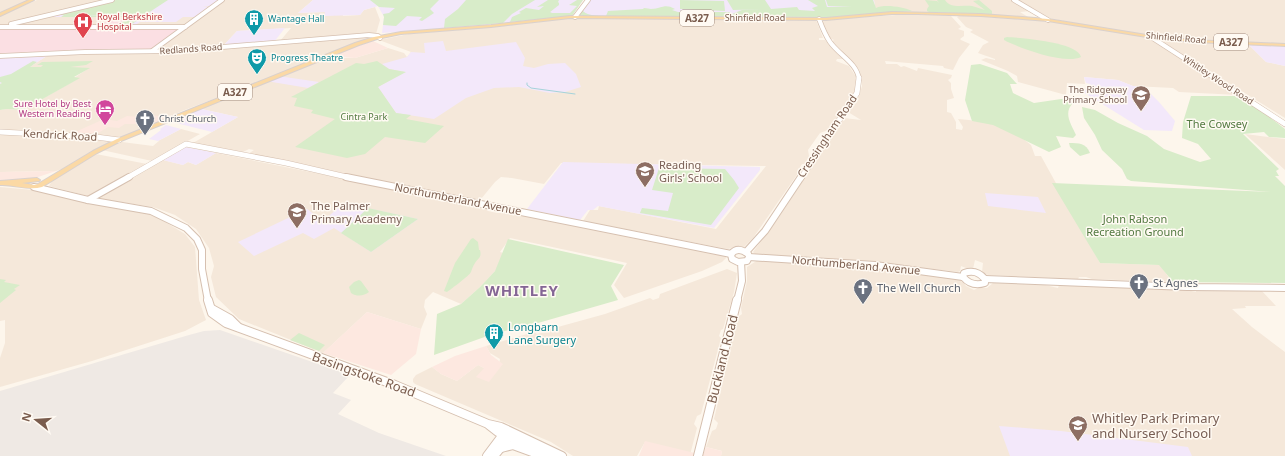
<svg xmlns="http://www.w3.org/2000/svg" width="1285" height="456" font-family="'Noto Sans',sans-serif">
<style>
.residential{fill:#f5e8da}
.commercial{fill:#fde8e0}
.industrial{fill:#efe9e4}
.education{fill:#f3e8fa}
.medical{fill:#fbdfe3}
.green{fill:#d8ecc9}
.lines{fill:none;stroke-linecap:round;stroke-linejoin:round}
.stream{stroke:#a5d3da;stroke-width:1}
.secondary-far3-casing{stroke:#d6c0b0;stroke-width:5.5}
.secondary-far2-casing{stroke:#d6c0b0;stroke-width:6}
.secondary-far1-casing{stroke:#d6c0b0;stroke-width:8}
.secondary-casing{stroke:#d6c0b0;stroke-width:10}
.primary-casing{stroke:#dad1cd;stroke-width:2}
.secondary-far3{stroke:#fff;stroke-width:4}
.secondary-far2{stroke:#fff;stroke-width:5}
.secondary-far1{stroke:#fff;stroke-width:6}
.secondary{stroke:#fff;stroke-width:8}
.primary{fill:#fbd9a5;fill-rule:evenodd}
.labels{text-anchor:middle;stroke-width:3;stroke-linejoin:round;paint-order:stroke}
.far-health-label{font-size:9px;fill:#be3a42;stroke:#fffaf3;text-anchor:start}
.far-street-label{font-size:9px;fill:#7a5c4d;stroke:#fffaf3}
.far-culture-label{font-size:9px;fill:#0d838f;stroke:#fffaf3;text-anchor:start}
.far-education-label{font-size:9px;fill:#785e54;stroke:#fffaf3;text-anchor:end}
.far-hotel-label{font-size:9px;fill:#b23c85;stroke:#fffaf3;text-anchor:end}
.far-park-label{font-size:9px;fill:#537a41;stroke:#fffaf3}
.far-worship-label{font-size:9px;fill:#5b616d;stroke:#fffaf3;text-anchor:start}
.shield{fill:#fffaf3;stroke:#a28b7f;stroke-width:1}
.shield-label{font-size:10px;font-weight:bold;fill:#7a5c4d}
.park-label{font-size:11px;fill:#537a41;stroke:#fffaf3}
.street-label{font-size:11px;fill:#7a5c4d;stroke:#fffaf3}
.education-label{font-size:11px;fill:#785e54;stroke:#fffaf3;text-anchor:start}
.worship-label{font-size:11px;fill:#5b616d;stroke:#fffaf3;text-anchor:start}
.culture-label{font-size:11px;fill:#0d838f;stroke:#fffaf3;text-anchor:start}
.near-street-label{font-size:13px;fill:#7a5c4d;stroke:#fffaf3}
.near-education-label{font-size:13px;fill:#785e54;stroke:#fffaf3;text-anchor:start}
.district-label{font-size:15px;font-weight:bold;letter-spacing:1px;fill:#846695;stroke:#fffaf3}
</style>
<rect width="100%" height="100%" fill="#fdf6ec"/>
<g class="residential">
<path d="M 0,0 L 31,0 L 0,14 Z"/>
<path d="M 37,0 L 313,0 L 298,13 L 326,12 L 324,16 L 343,14 L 343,16 L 360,15 L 364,10 L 375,7 L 380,20 L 376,34 L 363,35 L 280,41 L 291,28 L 237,31 L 223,46 L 181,50 L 0,56 L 0,16 Z"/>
<path d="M 874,0 L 1011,0 L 1030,11 L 1020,12 L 1028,17 L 929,12 L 880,13 L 875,7 Z"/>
<path d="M 1016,0 L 1285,0 L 1285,44 L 1151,36 L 1052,19 Z"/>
<path d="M 927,13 L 944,14 L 951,16 L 961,27 L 958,29 L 964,31 L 964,36 L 960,39 L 961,40 L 970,44 L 959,58 L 953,70 L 944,68 L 943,66 L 885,61 L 886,64 L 897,64 L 901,67 L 904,66 L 917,71 L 918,68 L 952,75 L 951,78 L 948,80 L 951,83 L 951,89 L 954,98 L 947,100 L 947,112 L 951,113 L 956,122 L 956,129 L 962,130 L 963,127 L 958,119 L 969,120 L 993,124 L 1017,134 L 1031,145 L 1035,156 L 1041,156 L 1100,263 L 1160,265 L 1172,282 L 1092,279 L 1086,277 L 1079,277 L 1078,279 L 988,275 L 982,272 L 983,263 L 975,260 L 973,269 L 966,268 L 961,266 L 960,271 L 958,272 L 883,263 L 755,254 L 753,252 L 779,217 L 844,118 L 861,120 L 848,112 L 859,96 L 862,86 L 862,79 L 859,69 L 831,42 L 834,40 L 828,37 L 821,20 Z"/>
<path d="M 961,15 L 1055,22 L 1150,38 L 1238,95 L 1179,92 L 1173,88 L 1133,86 L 1118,80 L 1084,77 L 1085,84 L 1067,83 L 1066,95 L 1018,82 L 1017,76 L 1008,71 L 981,60 L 986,58 L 995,60 L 995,59 L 978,53 L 983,45 L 989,42 L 970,32 L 973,30 L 966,27 L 957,17 Z"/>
<path d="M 571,18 L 816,20 L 823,38 L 819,38 L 819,40 L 825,40 L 843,59 L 837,59 L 836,61 L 849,66 L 856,77 L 857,83 L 854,94 L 842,111 L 828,130 L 820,133 L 808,150 L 809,156 L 805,164 L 802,164 L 800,167 L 801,169 L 753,238 L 743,248 L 735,247 L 728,249 L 583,221 L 590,210 L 598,210 L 599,206 L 716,229 L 766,166 L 561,163 L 544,184 L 512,178 L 501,177 L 495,182 L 481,199 L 476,200 L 248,154 L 254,150 L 249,149 L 243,152 L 193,143 L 238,117 L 197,108 L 324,58 L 355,58 L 388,48 L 404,53 L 407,57 L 411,52 L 379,40 L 409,34 L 495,27 Z"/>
<path d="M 372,36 L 374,37 L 373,38 L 182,111 L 125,136 L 62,169 L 56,171 L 0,172 L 0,110 L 7,109 L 23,110 L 79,78 L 74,78 L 89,68 L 28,68 L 50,54 L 168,52 Z"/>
<path d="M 1158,39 L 1248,44 L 1266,62 L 1285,66 L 1285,118 Z"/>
<path d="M 181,129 L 200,134 L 152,161 L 102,150 L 122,142 L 153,146 L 159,141 L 158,141 Z"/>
<path d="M 1245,134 L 1285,139 L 1285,170 Z"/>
<path d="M 216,153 L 480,206 L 488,211 L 497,213 L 505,213 L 507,211 L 726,256 L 726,258 L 722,262 L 702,271 L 624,298 L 614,285 L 627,263 L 510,238 L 500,252 L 507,254 L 495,271 L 480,287 L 461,304 L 433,292 L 425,300 L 424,307 L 427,314 L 421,329 L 367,312 L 323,353 L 239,319 L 216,297 L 211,277 L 214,266 L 209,248 L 196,229 L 175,215 L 153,207 L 96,198 L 163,160 L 183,165 L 188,162 L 196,165 Z"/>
<path d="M 96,154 L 147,164 L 88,196 L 49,186 L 52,181 Z"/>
<path d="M 0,187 L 33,190 L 147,211 L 185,234 L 195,247 L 199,300 L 206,320 L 185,331 L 92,361 L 0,387 L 0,358 L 5,343 L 5,320 L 0,321 Z"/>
<path d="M 758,260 L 912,273 L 956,279 L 963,282 L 966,286 L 974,290 L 978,288 L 987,288 L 993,283 L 1045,285 L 1058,288 L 1059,285 L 1168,290 L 1182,289 L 1196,292 L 1196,290 L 1261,290 L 1276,306 L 1245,306 L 1246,308 L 1232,309 L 1252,327 L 1285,352 L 1285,456 L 721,456 L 722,451 L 706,447 L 712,431 L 716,429 L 718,423 L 714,419 L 738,317 L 742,314 L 741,308 L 747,281 L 747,267 Z"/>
<path d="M 727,269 L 737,273 L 734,292 L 723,329 L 721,330 L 719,336 L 721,338 L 701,414 L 697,416 L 694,424 L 697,428 L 690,455 L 645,442 L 637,456 L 573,456 L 551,442 L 415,384 L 413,382 L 413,379 L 416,375 L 432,367 L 441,374 L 457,381 L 478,365 L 484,368 L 498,370 L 500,359 L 490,353 L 486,346 L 534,332 L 537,334 L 545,332 L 547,330 L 605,314 L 650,298 L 653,300 L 659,298 L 660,294 Z"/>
</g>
<g class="commercial">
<path d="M 373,41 L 388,48 L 355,58 L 341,57 L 336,60 L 324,58 Z"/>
<path d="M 141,115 L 160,116 L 166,118 L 151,124 L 125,124 L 119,128 L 108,127 L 95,135 L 73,133 L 104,119 L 117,121 L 127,116 L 138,117 Z"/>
<path d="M 56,171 L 35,178 L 0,180 L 0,172 Z"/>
<path d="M 367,312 L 421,329 L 416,354 L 391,375 L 323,353 Z"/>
<path d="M 486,346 L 491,355 L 503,364 L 489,382 L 476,377 L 484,368 L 478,365 L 457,381 L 441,374 L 432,367 L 455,356 Z"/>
<path d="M 645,441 L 703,455 L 706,447 L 722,451 L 721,456 L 639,456 Z"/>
</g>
<path class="industrial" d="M 220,330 L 350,375 L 333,393 L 351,400 L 338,414 L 379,433 L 446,456 L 0,456 L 0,391 L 189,335 L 204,331 Z"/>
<g class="education">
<path d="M 116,0 L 219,0 L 211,6 L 203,6 L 210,7 L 196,17 L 183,17 L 176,22 L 140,22 L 134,26 L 116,26 L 129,17 L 47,17 Z"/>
<path d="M 313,0 L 583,0 L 572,16 L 541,18 L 477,26 L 382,33 L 384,17 L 378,6 L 364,10 L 360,15 L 324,16 L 325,12 L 298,13 Z"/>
<path d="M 590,0 L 874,0 L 875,7 L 880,13 L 841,17 L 578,16 Z"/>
<path d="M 285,28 L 274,42 L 223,46 L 237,31 Z"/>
<path d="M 443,41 L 446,51 L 516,42 L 525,58 L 523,66 L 534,68 L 548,64 L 565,63 L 576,74 L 581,87 L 565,92 L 550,93 L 519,87 L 494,88 L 466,98 L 434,119 L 396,113 L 378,87 L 405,72 L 389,69 L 382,64 L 407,57 L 411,52 L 425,53 L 424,43 Z"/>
<path d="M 1248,44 L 1285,47 L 1285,66 L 1266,62 Z"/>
<path d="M 50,54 L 28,68 L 0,84 L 0,57 Z"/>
<path d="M 278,76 L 319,82 L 308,88 L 266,81 Z"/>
<path d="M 1084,77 L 1118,80 L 1133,86 L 1144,87 L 1159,102 L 1175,121 L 1172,131 L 1144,130 L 1083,92 L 1081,89 L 1095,91 L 1090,84 L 1086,83 Z"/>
<path d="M 197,108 L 238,117 L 212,132 L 168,121 Z"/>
<path d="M 166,125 L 181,129 L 158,141 L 149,139 L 161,130 L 160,129 Z"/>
<path d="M 186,147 L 216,153 L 196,165 L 188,162 L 183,165 L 163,160 Z"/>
<path d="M 563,162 L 760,167 L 760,170 L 714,228 L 598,206 L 593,210 L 588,210 L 580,220 L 527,209 Z"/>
<path d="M 985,193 L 1038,197 L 1046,213 L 988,206 Z"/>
<path d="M 344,203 L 418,219 L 371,252 L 334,228 L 314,239 L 303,233 L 254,256 L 238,242 L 307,209 L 323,221 Z"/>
<path d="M 999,426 L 1061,431 L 1188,447 L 1192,456 L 1010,456 Z"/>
</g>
<path class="medical" d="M 112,18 L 128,18 L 114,27 L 183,28 L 151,51 L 0,56 L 0,28 L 96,28 Z"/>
<g class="green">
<path d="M 116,0 L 168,0 L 145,15 L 74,15 L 144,16 L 129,26 L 117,26 L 129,17 L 61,17 L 64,15 L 59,15 Z"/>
<path d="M 370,0 L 439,0 L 430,9 L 434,13 L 422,21 L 419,20 L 422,17 L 407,16 L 396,26 L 383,25 L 384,17 L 383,14 L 389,13 L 395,8 L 379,7 Z"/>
<path d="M 466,0 L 535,0 L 512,14 L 503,23 L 444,28 L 445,19 L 458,9 Z"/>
<path d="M 548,0 L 559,0 L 558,2 L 559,3 L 559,5 L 550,12 L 552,13 L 570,13 L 577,6 L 569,5 L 577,0 L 583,0 L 572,16 L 510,22 L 512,17 L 521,13 L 519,12 L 526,8 L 539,10 L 544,6 L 537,7 Z"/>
<path d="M 680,0 L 724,1 L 725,11 L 680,9 Z"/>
<path d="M 727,0 L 765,0 L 771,9 L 797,7 L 799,10 L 815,11 L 812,8 L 818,6 L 808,0 L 825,0 L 827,7 L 852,7 L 828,6 L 826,0 L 873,0 L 876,8 C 884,4 904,7 912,11 L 841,17 L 582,16 L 579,16 L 585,6 L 583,11 C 588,16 599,16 606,16 L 608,11 L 643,9 L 644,8 C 647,8 649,9 651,9 C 662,9 664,3 675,9 L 672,10 L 678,12 L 729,12 L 732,14 L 742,10 L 770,9 L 733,10 Z"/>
<path d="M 925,0 L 937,1 L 939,3 L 937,0 L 945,0 C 951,9 962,5 972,6 C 977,7 980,9 985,10 L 973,1 L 979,0 L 992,11 L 992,14 L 929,12 L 927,11 L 927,9 L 929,6 Z"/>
<path d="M 1007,37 C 1022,38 1078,42 1081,57 C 1065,65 1019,48 1004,40 L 1004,38 Z"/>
<path d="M 33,61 L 37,62 L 30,67 L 41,67 L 43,65 L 37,65 L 42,62 L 93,61 L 86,65 L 70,67 L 90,68 L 74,77 L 80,78 L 23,110 L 7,109 L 0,110 L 0,84 L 2,83 L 0,82 L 0,77 L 11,74 Z"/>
<path d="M 377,61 L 389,69 L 406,72 L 378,87 L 396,113 L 411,115 L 406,119 L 444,126 L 425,143 L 385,137 L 365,154 L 347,158 L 295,147 L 335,119 L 311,113 L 313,110 L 294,106 L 297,98 L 291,97 L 356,63 L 364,64 Z"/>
<path d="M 980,64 L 1007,73 L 1017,84 L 1010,84 L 1013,93 L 1034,103 L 1068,98 L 1073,103 C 1063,113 1071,124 1076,135 L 1073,138 L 1056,136 L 1061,147 L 1049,152 L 993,125 L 972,121 L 965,100 L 971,65 Z"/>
<path d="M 1191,96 L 1239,96 L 1259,109 L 1285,129 L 1285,138 L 1269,137 L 1264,132 L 1243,134 L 1279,169 L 1276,171 L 1279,176 L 1275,176 L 1285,186 L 1285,283 L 1173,282 L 1159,265 L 1100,263 L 1052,183 L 1271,192 L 1131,181 L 1127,179 L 1122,169 L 1102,150 L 1095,135 L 1084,118 L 1082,107 L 1095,110 L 1118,123 L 1147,136 L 1164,149 L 1200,162 L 1211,159 L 1198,144 L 1182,138 L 1183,122 Z"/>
<path d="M 1069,143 C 1079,143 1086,143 1090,153 L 1080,156 L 1070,147 Z"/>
<path d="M 659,168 L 725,169 L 734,180 L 739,188 L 711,225 L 640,213 L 642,208 L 668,211 L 673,193 L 652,190 Z"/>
<path d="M 368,208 L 418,219 L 371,252 L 341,233 Z"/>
<path d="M 473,238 L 478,242 L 479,250 L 480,250 C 482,258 478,258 475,263 C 473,266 472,269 471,272 C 469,276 451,289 447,292 L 444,291 L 455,263 L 471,239 Z"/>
<path d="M 508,239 L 624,265 L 611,286 L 618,300 L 538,323 L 493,334 L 434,355 L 437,314 L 461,304 L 480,287 L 495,271 Z"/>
<path d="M 0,279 L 6,280 L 4,282 L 20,285 L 14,289 L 16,290 L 0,303 Z"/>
<path d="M 359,280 L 361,281 L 369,292 C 364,296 357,297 351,293 L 349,287 L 354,282 Z"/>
<path d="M 299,333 L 325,345 L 319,351 L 290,340 Z"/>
</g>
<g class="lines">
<path class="stream" d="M 527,83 L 527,85 L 531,88 L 575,94"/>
<g class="secondary-far3-casing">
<g id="secondary-far3">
<path d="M 1014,0 L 1048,20"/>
<path d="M 575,17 L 588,0"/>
<path d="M 819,19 C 822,27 825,35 830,42 C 839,55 857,63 859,79"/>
<path d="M 11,24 L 112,0"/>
<path d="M 0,27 L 185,27"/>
<path d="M 1151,37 L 1216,79"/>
<path d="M 152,51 L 222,0"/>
<path d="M 0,56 L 85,52 L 174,51 L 369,35 L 378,36 L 380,38"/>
</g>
</g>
<g class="secondary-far2-casing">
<g id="secondary-far2">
<path d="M 1214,78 L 1285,124"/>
<path d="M 0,132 L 96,137 L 119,140"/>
<path d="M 127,178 L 186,144 L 286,163 L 351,178"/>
<path d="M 801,178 L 857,93 L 859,78"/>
</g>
</g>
<g class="secondary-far1-casing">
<g id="secondary-far1">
<path d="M 346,177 L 731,254"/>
<path d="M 34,187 L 88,200 L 151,211 L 186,228 L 197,239 L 202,250 L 202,269 L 208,301"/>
<path d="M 88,200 L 129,177"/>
<path d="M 746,252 L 765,231 L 801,177"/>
<path d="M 731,254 L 732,259 L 738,262 L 747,261 L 749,257"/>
<path d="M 731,254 C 736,248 742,249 748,254"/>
<path d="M 749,257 L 875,265 L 963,277"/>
<path d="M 963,277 C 969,284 976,286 985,283 L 985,279"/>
<path d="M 963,277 L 964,273 C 973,270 979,272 985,279"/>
<path d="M 985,279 L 1187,287 L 1285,288"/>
<path d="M 737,301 L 742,281 L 741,262"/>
</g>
</g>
<g class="secondary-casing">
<g id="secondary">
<path d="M 208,300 L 212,313 L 226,323 L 395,385 L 488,424 L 501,427 L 562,456"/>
<path d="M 212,309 L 230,319 L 238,327"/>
<path d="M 489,425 L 498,432 L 550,454"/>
<path d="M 501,448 L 513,445 L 543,456"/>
<path d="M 487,456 L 505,432"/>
<path d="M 494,456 L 511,435"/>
<path d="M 698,456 L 737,300"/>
</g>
</g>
<g class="primary-casing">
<g id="primary">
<path d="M 29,0 L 34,0 L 0,16 L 0,13 Z"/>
<path d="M 892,12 L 981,14 L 1048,19 L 1159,37 L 1195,40 L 1285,44 L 1285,46 L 1195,42 L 1159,39 L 1048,21 L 981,16 L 918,14 L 892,14 L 826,20 L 570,18 L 491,27 L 401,34 L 377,39 L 359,45 L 121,141 L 97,153 L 42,187 C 28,191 14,184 0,185 L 0,181 L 37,178 L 40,180 L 39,181 L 22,183 L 34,185 L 38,184 L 93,151 L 117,139 L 355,43 L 374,37 L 401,32 L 491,25 L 570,16 L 826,18 Z"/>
</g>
</g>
<use href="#secondary-far3" class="secondary-far3"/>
<use href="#secondary-far2" class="secondary-far2"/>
<use href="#secondary-far1" class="secondary-far1"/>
<use href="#secondary" class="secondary"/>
<use href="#primary" class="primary"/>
</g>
<defs>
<g id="building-pin" transform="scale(1)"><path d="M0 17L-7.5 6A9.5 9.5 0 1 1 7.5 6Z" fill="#0f9aa8" stroke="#fffaf3"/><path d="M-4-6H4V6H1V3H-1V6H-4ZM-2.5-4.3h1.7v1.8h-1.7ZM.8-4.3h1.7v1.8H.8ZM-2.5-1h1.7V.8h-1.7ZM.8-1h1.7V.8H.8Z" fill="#fff"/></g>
<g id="hospital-pin" transform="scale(1)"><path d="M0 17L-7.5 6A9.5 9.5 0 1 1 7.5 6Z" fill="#e0444e" stroke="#fffaf3"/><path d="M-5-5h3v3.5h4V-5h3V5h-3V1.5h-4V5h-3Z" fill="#fff"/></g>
<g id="theatre-pin" transform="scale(1)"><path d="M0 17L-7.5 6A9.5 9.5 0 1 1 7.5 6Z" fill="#0f9aa8" stroke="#fffaf3"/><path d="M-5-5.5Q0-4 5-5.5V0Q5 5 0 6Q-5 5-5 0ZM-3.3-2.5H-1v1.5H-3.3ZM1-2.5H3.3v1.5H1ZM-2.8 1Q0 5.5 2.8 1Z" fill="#fff"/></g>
<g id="school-pin" transform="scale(1)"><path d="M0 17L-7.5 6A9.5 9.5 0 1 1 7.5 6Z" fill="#8d6e63" stroke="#fffaf3"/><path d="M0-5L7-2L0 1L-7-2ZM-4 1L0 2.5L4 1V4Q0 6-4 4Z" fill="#fff"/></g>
<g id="hotel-pin" transform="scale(1)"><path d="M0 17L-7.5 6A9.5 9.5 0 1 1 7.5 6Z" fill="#d1479c" stroke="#fffaf3"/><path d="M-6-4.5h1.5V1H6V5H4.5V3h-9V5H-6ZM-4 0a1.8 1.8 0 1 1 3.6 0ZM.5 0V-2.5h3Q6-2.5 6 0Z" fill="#fff"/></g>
<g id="church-pin" transform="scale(1)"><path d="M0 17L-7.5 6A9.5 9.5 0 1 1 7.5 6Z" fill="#6b7280" stroke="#fffaf3"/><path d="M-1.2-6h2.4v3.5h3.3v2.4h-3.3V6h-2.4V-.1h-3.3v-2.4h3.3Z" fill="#fff"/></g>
</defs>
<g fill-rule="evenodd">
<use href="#building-pin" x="254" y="19"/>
<use href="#hospital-pin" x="83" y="22"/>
<use href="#theatre-pin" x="257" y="58"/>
<use href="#school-pin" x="1141" y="95"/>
<use href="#hotel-pin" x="105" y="109"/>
<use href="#church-pin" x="145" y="119"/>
<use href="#school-pin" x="645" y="171"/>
<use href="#school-pin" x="297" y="212"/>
<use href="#church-pin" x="1139" y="283"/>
<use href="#church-pin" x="863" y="288"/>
<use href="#building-pin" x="494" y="333"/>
<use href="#school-pin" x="1078" y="425"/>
</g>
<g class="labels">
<g class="far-health-label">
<text x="97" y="20">Royal Berkshire<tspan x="97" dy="10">Hospital</tspan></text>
</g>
<g class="far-street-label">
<text x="755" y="21">Shinfield Road</text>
<text transform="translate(1176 38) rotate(5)" y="3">Shinfield Road</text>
<text transform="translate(191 49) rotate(-4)" y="3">Redlands Road</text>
<text transform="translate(1218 80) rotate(33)" y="3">Whitley Wood Road</text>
</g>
<g class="far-culture-label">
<text x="268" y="22">Wantage Hall</text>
<text x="271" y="61">Progress Theatre</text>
</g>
<g class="far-education-label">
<text x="1127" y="93">The Ridgeway<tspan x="1127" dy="10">Primary School</tspan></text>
</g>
<g class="far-hotel-label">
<text x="91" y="107">Sure Hotel by Best<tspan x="91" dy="10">Western Reading</tspan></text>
</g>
<g class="far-park-label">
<text x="364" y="120">Cintra Park</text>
</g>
<g class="far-worship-label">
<text x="159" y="122">Christ Church</text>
</g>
<g class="shield">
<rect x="680" y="10" width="34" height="16" rx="3"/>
<rect x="1214" y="34" width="34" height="16" rx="3"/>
<rect x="218" y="84" width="34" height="16" rx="3"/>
</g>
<g class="shield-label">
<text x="697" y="22">A327</text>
<text x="1231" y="46">A327</text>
<text x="235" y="96">A327</text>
</g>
<g class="park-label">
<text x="1217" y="128">The Cowsey</text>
<text x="1135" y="223">John Rabson<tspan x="1135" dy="13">Recreation Ground</tspan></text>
</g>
<g class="street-label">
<text transform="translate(60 135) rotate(3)" y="4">Kendrick Road</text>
<text transform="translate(827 136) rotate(-56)" y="4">Cressingham Road</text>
<text transform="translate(458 199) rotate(11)" y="4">Northumberland Avenue</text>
<text transform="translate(856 265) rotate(5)" y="4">Northumberland Avenue</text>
</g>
<g class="education-label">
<text x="659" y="169">Reading<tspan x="659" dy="13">Girls' School</tspan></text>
<text x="311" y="210">The Palmer<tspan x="311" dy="13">Primary Academy</tspan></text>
</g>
<g class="worship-label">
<text x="1153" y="287">St Agnes</text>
<text x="877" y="292">The Well Church</text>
</g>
<g class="culture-label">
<text x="508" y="331">Longbarn<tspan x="508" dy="13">Lane Surgery</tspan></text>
</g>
<g class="near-street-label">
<text transform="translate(722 359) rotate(-76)" y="5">Buckland Road</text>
<text transform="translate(364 374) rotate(20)" y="5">Basingstoke Road</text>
</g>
<g class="near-education-label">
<text x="1092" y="423">Whitley Park Primary<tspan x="1092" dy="15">and Nursery School</tspan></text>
</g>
<g class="district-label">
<text x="522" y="296">WHITLEY</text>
</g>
</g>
<g transform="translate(36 420) rotate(287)" stroke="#fffaf3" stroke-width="3" paint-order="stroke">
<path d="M0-3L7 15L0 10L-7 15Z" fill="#7a5c4d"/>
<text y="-6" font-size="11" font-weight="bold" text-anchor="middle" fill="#7a5c4d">N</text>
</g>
</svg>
